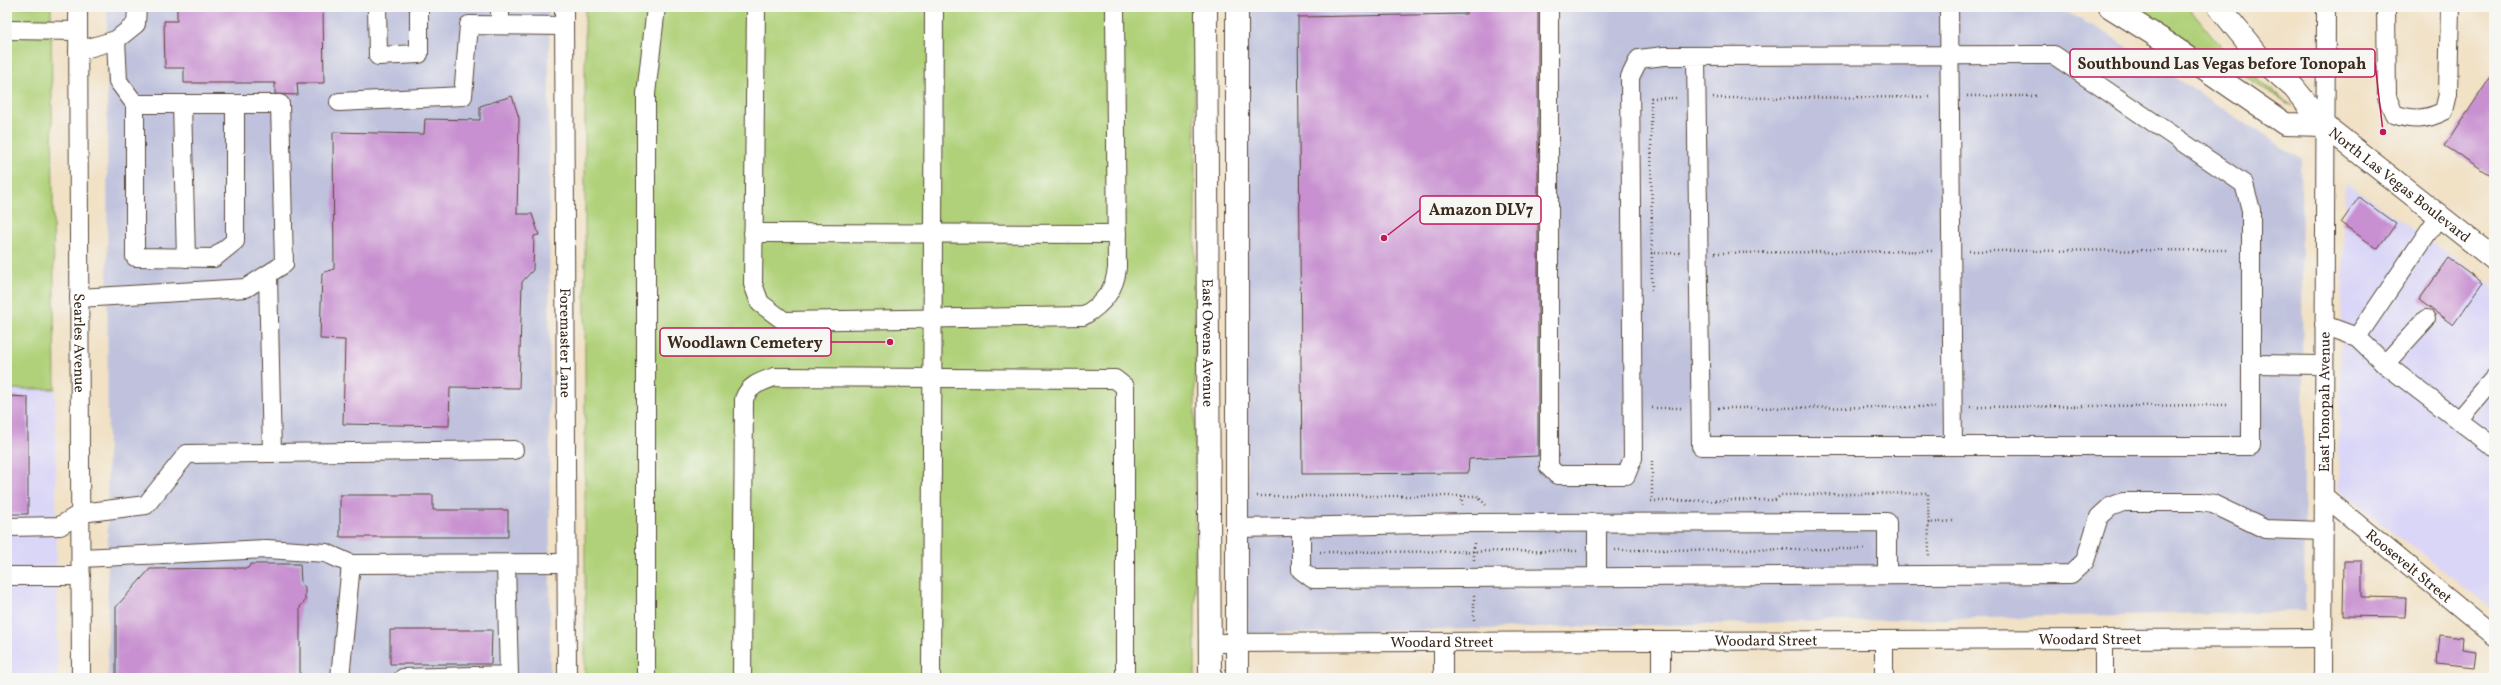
<svg xmlns="http://www.w3.org/2000/svg" width="2501" height="685" font-family="Vollkorn,serif">
<style>
.built{fill:#dad6f7}
.industrial{fill:#c0c2dd}
.green{fill:#b0d179;stroke:#767e4c}
.building{fill:#c890d0}
.lines{fill:none;stroke-linecap:round;stroke-linejoin:round}
.minor-casing{stroke:#564537;stroke-width:20}
.major-casing{stroke:#564537;stroke-width:24}
.path{stroke:#564537;stroke-width:2.5;stroke-dasharray:1 3;stroke-linecap:butt}
.minor{stroke:#fff;stroke-width:18}
.major{stroke:#fff;stroke-width:22}
.labels{text-anchor:middle;stroke-width:3;stroke-linejoin:round;paint-order:stroke}
.street-label{font-size:15px;fill:#3b2a1e;stroke:#f6f6f2}
.leader{fill:none;stroke:#c2185b;stroke-width:1.5}
.callout-dot{fill:#c2185b;stroke:#f6f6f2;stroke-width:1.5}
.callout{fill:#f6f6f2;stroke:#c2185b;stroke-width:1.5}
.callout-label{font-size:16px;text-anchor:middle;font-weight:bold;fill:#3b2a1e}
</style>
<rect width="100%" height="100%" fill="#f6f6f2"/>
<filter id="ink" filterUnits="userSpaceOnUse"><feTurbulence type="fractalNoise" baseFrequency=".025" numOctaves="2"/><feDisplacementMap in="SourceGraphic" scale="8" xChannelSelector="R" yChannelSelector="G"/><feConvolveMatrix kernelMatrix="1 2 1 2 8 2 1 2 1" color-interpolation-filters="sRGB"/></filter>
<filter id="wash" filterUnits="userSpaceOnUse"><feTurbulence type="fractalNoise" baseFrequency=".012" numOctaves="4" result="noise"/><feDisplacementMap in="SourceGraphic" scale="16" xChannelSelector="R" yChannelSelector="G"/><feGaussianBlur stdDeviation="0.9" result="paint"/><feColorMatrix in="noise" values="0 0 0 0 0 0 0 0 0 0 0 0 0 0 0 0 0 1.4 0 .05"/><feComposite in="paint" operator="in"/></filter>
<g filter="url(#wash)">
<rect width="100%" height="100%" fill="#f1e1c5"/>
<g class="built">
<path d="M 2345,182 L 2494,286 L 2494,610 L 2338,489 Z"/>
<path d="M 7,389 L 55,389 L 58,678 L 7,678 Z"/>
</g>
<g class="industrial">
<path d="M 107,7 L 549,7 L 550,678 L 108,678 Z"/>
<path d="M 1244,7 L 2056,7 L 2101,30 L 2301,159 L 2305,611 L 1248,634 Z"/>
</g>
<g class="green">
<path d="M 7,7 L 51,7 L 55,389 L 7,389 Z"/>
<rect x="585" y="7" width="610" height="671"/>
<path d="M 2129,7 L 2189,7 L 2226,53 L 2292,106 L 2213,56 Z"/>
</g>
<g id="blocks">
<g class="building">
<path d="M 177,7 L 323,7 L 324,83 L 297,83 L 298,95 L 275,94 L 275,83 L 184,83 L 184,68 L 165,68 L 164,21 L 177,21 Z"/>
<path d="M 1466,7 L 1538,7 L 1538,456 L 1469,459 L 1468,473 L 1302,474 L 1298,17 L 1466,14 Z"/>
<path d="M 2494,72 L 2494,177 L 2445,146 Z"/>
<path d="M 512,96 L 519,118 L 517,214 L 532,214 L 539,235 L 534,236 L 533,270 L 522,282 L 519,388 L 450,387 L 449,426 L 343,424 L 345,340 L 320,339 L 322,273 L 334,269 L 333,132 L 424,134 L 425,119 L 480,120 L 480,106 Z"/>
<path d="M 2359,197 L 2396,224 L 2378,249 L 2341,223 Z"/>
<path d="M 2449,258 L 2483,283 L 2453,325 L 2419,300 Z"/>
<path d="M 7,396 L 28,397 L 28,514 L 7,514 Z"/>
<path d="M 340,495 L 433,495 L 433,510 L 508,510 L 508,537 L 340,537 Z"/>
<path d="M 2344,561 L 2362,561 L 2362,597 L 2406,598 L 2405,617 L 2343,616 Z"/>
<path d="M 251,564 L 300,564 L 301,583 L 305,587 L 305,601 L 300,607 L 300,678 L 116,678 L 116,607 L 150,569 L 248,568 Z"/>
<path d="M 390,630 L 492,630 L 491,664 L 390,664 Z"/>
<path d="M 2440,635 L 2463,638 L 2462,649 L 2476,651 L 2474,668 L 2437,664 Z"/>
</g>
</g>
</g>
<g filter="url(#ink)">
<use href="#blocks" fill-opacity="0" stroke="#564537" stroke-width="1"/>
<g class="lines">
<g class="minor-casing">
<g id="minor">
<path id="s1" d="M 78,7 L 81,678"/>
<path d="M 377,7 L 378,56 L 419,54 L 419,7"/>
<path d="M 500,7 L 500,25"/>
<path id="s2" d="M 564,7 L 567,678"/>
<path d="M 756,7 L 753,284 L 760,303 L 784,321 L 1083,316 C 1102,305 1115,291 1117,268 L 1115,7"/>
<path d="M 1549,7 L 1549,467 L 1557,475 L 1626,475 L 1633,458 L 1630,77 L 1639,59 L 1664,56 L 2054,55 L 2244,184 L 2251,210 L 2251,446 L 1701,446 L 1696,56"/>
<path d="M 1949,7 L 1953,446"/>
<path d="M 2386,7 L 2387,97 L 2394,114 C 2413,121 2426,120 2444,111 L 2448,94 L 2450,7"/>
<path d="M 7,30 L 78,31"/>
<path d="M 116,40 L 118,81 L 135,104"/>
<path d="M 78,51 L 116,40 L 136,24 L 137,7"/>
<path d="M 339,102 L 463,96 L 469,25 L 564,26"/>
<path d="M 182,104 L 186,258"/>
<path d="M 753,233 L 1117,234"/>
<path d="M 268,275 L 272,453"/>
<path d="M 79,298 L 246,288 L 284,264 L 280,104 L 135,104 L 135,257 L 214,258 L 235,241 L 235,104"/>
<path d="M 2426,319 L 2385,364 L 2458,420 L 2494,378"/>
<path d="M 2324,325 L 2357,337"/>
<path d="M 2251,364 L 2324,365"/>
<path d="M 2385,364 L 2357,337 L 2439,216"/>
<path d="M 2458,420 L 2494,447"/>
<path id="s3" d="M 2324,496 L 2494,636"/>
<path d="M 1597,524 L 1597,576"/>
<path d="M 1301,526 L 1301,570 L 1313,579 L 2071,574 L 2085,561 L 2099,517 L 2110,507 L 2123,502 L 2201,502 L 2213,504 L 2265,529 L 2323,531"/>
<path d="M 7,527 L 60,526 L 81,513 L 146,505 L 187,454 L 514,450"/>
<path d="M 1237,528 L 1467,523 L 1887,522 L 1887,575"/>
<path d="M 81,558 L 267,549 L 326,553 L 351,564"/>
<path d="M 7,576 L 81,576"/>
<path d="M 1661,642 L 1661,678"/>
<path id="s4" d="M 1210,643 L 2322,638"/>
<path d="M 1443,644 L 1443,678"/>
<path d="M 340,678 L 351,564 L 566,563"/>
<path d="M 403,678 L 509,675 L 506,564"/>
<path d="M 646,678 L 646,94 L 656,7"/>
<path d="M 742,678 L 744,399 C 749,385 761,382 774,377 L 1115,379 L 1125,387 L 1125,678"/>
<path d="M 931,678 L 934,7"/>
<path d="M 1884,678 L 1884,641"/>
<path d="M 2104,678 L 2104,639"/>
<path id="s5" d="M 2323,678 L 2326,7"/>
</g>
</g>
<g class="major-casing">
<g id="major">
<path id="s6" d="M 1206,7 L 1210,678"/>
<path d="M 1237,7 L 1237,678"/>
<path d="M 2110,7 L 2166,42 L 2285,124 L 2324,125"/>
<path id="s7" d="M 2219,7 L 2261,59 L 2294,88 L 2324,125 L 2494,259"/>
</g>
</g>
<g class="path">
<path d="M 1967,96 L 2038,96"/>
<path d="M 1713,98 L 1932,97"/>
<path d="M 1969,251 L 2227,250"/>
<path d="M 1651,253 L 1680,253"/>
<path d="M 1715,253 L 1934,251"/>
<path d="M 1652,290 L 1651,98 L 1678,98"/>
<path d="M 1970,407 L 2227,405"/>
<path d="M 1652,408 L 1683,408"/>
<path d="M 1718,408 L 1935,407"/>
<path d="M 1652,461 L 1652,501"/>
<path d="M 1257,496 L 1477,496 L 1486,505"/>
<path d="M 1462,496 L 1462,506"/>
<path d="M 1651,501 L 1775,500 L 1781,495 L 1928,493 L 1929,557"/>
<path d="M 1928,523 L 1953,521"/>
<path d="M 1615,550 L 1867,549"/>
<path d="M 1320,552 L 1580,551"/>
<path d="M 1474,560 L 1474,541"/>
<path d="M 1474,595 L 1474,620"/>
</g>
<use href="#minor" class="minor"/>
<use href="#major" class="major"/>
</g>
</g>
<g class="labels">
<g class="street-label">
<text dy="5" stroke="none"><textPath href="#s7" startOffset="255">North Las Vegas Boulevard</textPath></text>
<text dy="5" stroke="none"><textPath href="#s6" startOffset="336">East Owens Avenue</textPath></text>
<text dy="5" stroke="none"><textPath href="#s1" startOffset="336">Searles Avenue</textPath></text>
<text dy="5" stroke="none"><textPath href="#s2" startOffset="336">Foremaster Lane</textPath></text>
<text dy="5" stroke="none"><textPath href="#s5" startOffset="276">East Tonopah Avenue</textPath></text>
<text dy="5" stroke="none"><textPath href="#s3" startOffset="110">Roosevelt Street</textPath></text>
<text dy="5" stroke="none"><textPath href="#s4" startOffset="880">Woodard Street</textPath></text>
<text dy="5" stroke="none"><textPath href="#s4" startOffset="556">Woodard Street</textPath></text>
<text dy="5" stroke="none"><textPath href="#s4" startOffset="232">Woodard Street</textPath></text>
</g>
</g>
<path class="leader" d="M2383 132L2375 63M1384 238L1420 210M890 342L831 342"/>
<g class="callout-dot">
<circle cx="2383" cy="132" r="4"/>
<circle cx="1384" cy="238" r="4"/>
<circle cx="890" cy="342" r="4"/>
</g>
<g class="callout">
<rect x="2070" y="49" width="305" height="28" rx="4"/>
<rect x="1420" y="196" width="121" height="28" rx="4"/>
<rect x="660" y="328" width="171" height="28" rx="4"/>
</g>
<g class="callout-label">
<text x="2222" y="69">Southbound Las Vegas before Tonopah</text>
<text x="1481" y="215">Amazon DLV7</text>
<text x="745" y="348">Woodlawn Cemetery</text>
</g>
<rect width="2501" height="685" fill="none" stroke="#f6f6f2" stroke-width="24"/>
</svg>
